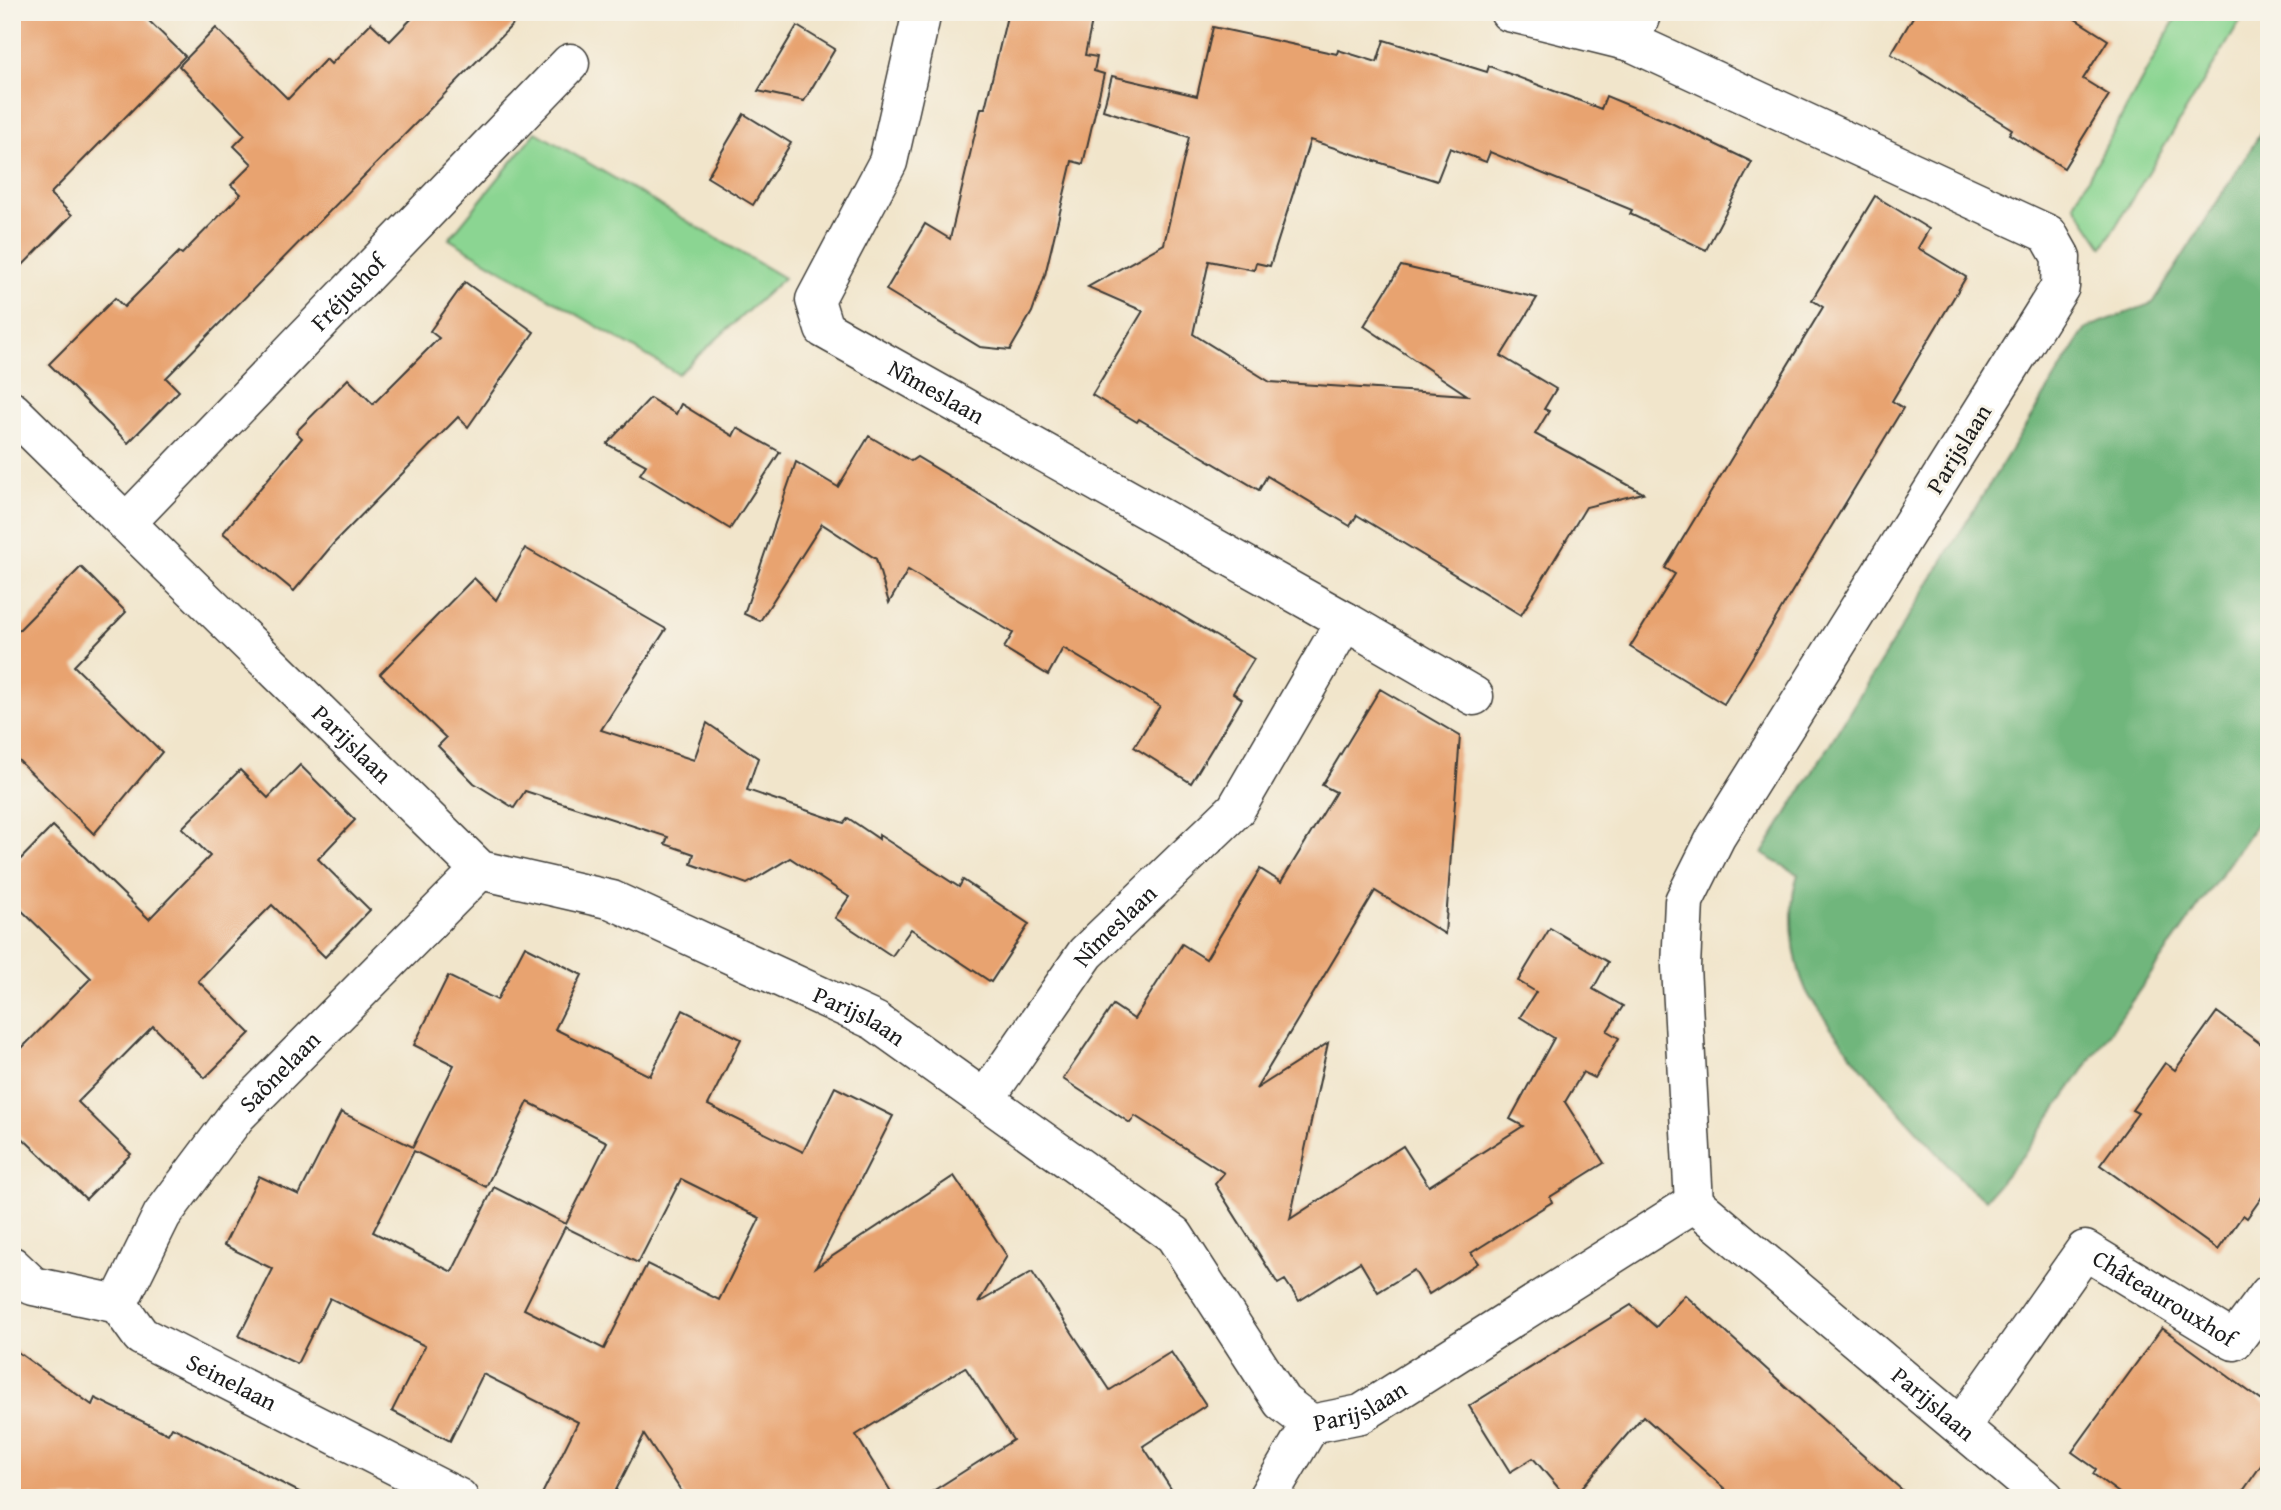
<svg xmlns="http://www.w3.org/2000/svg" width="2281" height="1510" font-family="'Gentium Book Plus',serif">
<style>
.green{fill:#8bd592;stroke:#547857;stroke-width:2}
.forest{fill:#70b67c;stroke:#46694c;stroke-width:2}
.building{fill:#e8a370;fill-rule:evenodd}
.lines{fill:none;stroke-linecap:round;stroke-linejoin:round}
.minor-casing{stroke:#3c3a36;stroke-width:41}
.minor{stroke:#fff;stroke-width:38}
.labels{text-anchor:middle;stroke-width:6;stroke-linejoin:round;paint-order:stroke}
.street-label{font-size:24px;fill:#1c1c1c;stroke:#f7f3e8}
</style>
<rect width="100%" height="100%" fill="#f7f3e8"/>
<filter id="ink" filterUnits="userSpaceOnUse"><feTurbulence type="fractalNoise" baseFrequency=".0143" numOctaves="2"/><feDisplacementMap in="SourceGraphic" scale="14" xChannelSelector="R" yChannelSelector="G"/><feConvolveMatrix kernelMatrix="1 2 1 2 8 2 1 2 1" color-interpolation-filters="sRGB"/></filter>
<filter id="wash" filterUnits="userSpaceOnUse"><feTurbulence type="fractalNoise" baseFrequency=".00686" numOctaves="4" result="noise"/><feDisplacementMap in="SourceGraphic" scale="28" xChannelSelector="R" yChannelSelector="G"/><feGaussianBlur stdDeviation="1.57" result="paint"/><feColorMatrix in="noise" values="0 0 0 0 0 0 0 0 0 0 0 0 0 0 0 0 0 1.4 0 .05"/><feComposite in="paint" operator="in"/></filter>
<g filter="url(#wash)">
<rect width="100%" height="100%" fill="#f1e5cb"/>
<g class="green">
<path d="M 2179,12 L 2246,12 L 2103,247 L 2074,204 Z"/>
<path d="M 536,132 L 784,278 L 678,374 L 449,239 Z"/>
</g>
<path class="forest" d="M 2269,120 L 2269,806 L 2025,1153 L 1986,1199 L 1970,1189 C 1923,1136 1871,1084 1830,1026 C 1822,1014 1812,1003 1806,990 C 1792,959 1787,906 1798,874 L 1762,854 L 2086,328 L 2153,303 Z"/>
<g id="blocks">
<g class="building">
<path d="M 12,12 L 140,12 L 185,56 L 50,194 L 72,215 L 12,276 Z"/>
<path d="M 418,12 L 525,12 L 166,378 L 179,391 L 128,443 L 49,364 L 115,298 L 124,307 L 179,252 L 182,254 L 241,194 L 231,185 L 252,164 L 234,146 L 245,135 L 179,66 L 216,28 L 288,99 L 326,59 L 331,64 L 371,23 L 390,41 Z"/>
<path d="M 1008,12 L 1094,12 L 1085,55 L 1097,57 L 1094,71 L 1104,74 L 1083,164 L 1072,161 L 1045,275 L 1032,312 L 1010,350 L 980,347 L 886,290 L 925,224 L 950,239 L 981,108 L 985,108 Z"/>
<path d="M 1916,12 L 2064,12 L 2108,40 L 2083,79 L 2109,95 L 2064,168 L 2009,134 L 2012,129 L 1891,54 Z"/>
<path d="M 797,26 L 835,49 L 804,101 L 758,91 Z"/>
<path d="M 1213,27 L 1337,54 L 1338,50 L 1377,62 L 1384,40 L 1487,72 L 1489,66 L 1601,109 L 1606,96 L 1669,122 L 1752,162 L 1706,250 L 1630,214 L 1632,210 L 1490,152 L 1486,162 L 1450,148 L 1437,181 L 1310,140 L 1270,266 L 1256,263 L 1254,270 L 1209,261 L 1193,334 L 1270,382 L 1467,395 L 1364,326 L 1401,266 L 1537,298 L 1501,356 L 1556,389 L 1544,409 L 1549,411 L 1535,434 L 1643,493 L 1586,507 L 1521,615 L 1357,515 L 1350,526 L 1267,476 L 1259,490 L 1139,419 L 1137,422 L 1092,395 L 1143,311 L 1088,287 L 1164,244 L 1189,137 L 1103,110 L 1112,76 L 1197,96 Z"/>
<path d="M 744,114 L 791,143 L 753,205 L 707,177 Z"/>
<path d="M 1875,196 L 1929,229 L 1918,248 L 1966,277 L 1892,401 L 1903,408 L 1724,704 L 1630,647 L 1675,574 L 1665,568 L 1823,307 L 1812,300 Z"/>
<path d="M 465,282 L 534,332 L 468,427 L 458,417 L 334,543 L 294,591 L 223,533 L 302,438 L 296,432 L 348,379 L 373,404 L 439,338 L 430,331 Z"/>
<path d="M 650,398 L 676,414 L 681,404 L 733,436 L 737,428 L 780,452 L 730,529 L 640,474 L 646,465 L 607,444 Z"/>
<path d="M 869,436 L 911,461 L 917,457 L 1254,659 L 1233,693 L 1242,699 L 1191,783 L 1134,747 L 1160,706 L 1063,648 L 1048,675 L 1004,648 L 1013,633 L 908,570 L 889,603 L 876,559 L 822,524 L 760,621 L 744,614 L 796,462 L 838,487 Z"/>
<path d="M 525,548 L 666,629 L 601,730 L 694,760 L 707,723 L 758,758 L 747,790 L 844,823 L 848,818 L 879,839 L 879,835 L 959,887 L 963,880 L 1029,924 L 991,982 L 911,929 L 892,956 L 835,918 L 849,897 L 790,858 L 747,884 L 691,864 L 694,854 L 665,844 L 668,837 L 525,791 L 514,808 L 474,783 L 438,746 L 446,738 L 380,674 L 474,578 L 496,600 Z"/>
<path d="M 81,567 L 126,612 L 74,666 L 162,752 L 94,834 L 12,754 L 12,637 Z"/>
<path d="M 1380,689 L 1460,736 L 1445,934 L 1375,891 L 1256,1089 L 1328,1043 L 1290,1219 L 1403,1146 L 1429,1186 L 1523,1126 L 1510,1119 L 1554,1038 L 1520,1017 L 1536,992 L 1518,981 L 1550,928 L 1608,962 L 1593,989 L 1623,1006 L 1607,1031 L 1619,1038 L 1595,1078 L 1583,1072 L 1565,1102 L 1604,1163 L 1550,1197 L 1552,1202 L 1471,1253 L 1478,1263 L 1429,1294 L 1414,1270 L 1378,1292 L 1360,1262 L 1299,1301 L 1285,1280 L 1278,1284 L 1215,1184 L 1224,1173 L 1135,1116 L 1130,1123 L 1063,1079 L 1113,1005 L 1134,1019 L 1182,944 L 1206,959 L 1260,869 L 1281,882 L 1336,792 L 1322,785 Z"/>
<path d="M 300,765 L 355,820 L 318,859 L 370,910 L 325,957 L 272,905 L 235,942 L 198,981 L 250,1033 L 205,1078 L 153,1026 L 78,1102 L 131,1154 L 86,1199 L 12,1128 L 12,1058 L 91,978 L 12,901 L 12,868 L 53,826 L 149,919 L 210,856 L 182,828 L 240,770 L 268,798 Z"/>
<path d="M 525,946 L 582,975 L 555,1029 L 650,1076 L 683,1010 L 741,1039 L 708,1105 L 803,1152 L 835,1087 L 893,1116 L 816,1267 L 954,1176 L 1007,1256 L 978,1303 L 1032,1272 L 1110,1390 L 1171,1352 L 1206,1405 L 1143,1446 L 1177,1498 L 922,1498 L 1013,1440 L 965,1367 L 856,1435 L 895,1498 L 686,1498 L 644,1435 L 612,1498 L 540,1498 L 578,1422 L 483,1374 L 450,1441 L 392,1411 L 425,1346 L 330,1298 L 297,1364 L 239,1336 L 273,1269 L 224,1245 L 259,1176 L 299,1195 L 341,1112 L 413,1147 L 454,1065 L 414,1045 L 448,976 L 497,1000 ZM 528,1102 L 607,1142 L 566,1224 L 494,1187 L 452,1272 L 373,1232 L 414,1151 L 486,1187 ZM 681,1179 L 760,1218 L 719,1300 L 647,1264 L 604,1349 L 524,1309 L 565,1227 L 638,1263 Z"/>
<path d="M 2217,1012 L 2269,1050 L 2269,1187 L 2247,1218 L 2243,1215 L 2218,1250 L 2100,1165 L 2138,1113 L 2132,1110 L 2165,1063 L 2175,1070 Z"/>
<path d="M 1685,1295 L 1795,1395 L 1911,1498 L 1735,1498 L 1643,1416 L 1573,1498 L 1567,1498 L 1533,1458 L 1510,1472 L 1469,1406 L 1631,1305 L 1656,1327 Z"/>
<path d="M 2162,1328 L 2269,1406 L 2269,1454 L 2238,1498 L 2126,1498 L 2093,1474 L 2096,1469 L 2072,1452 Z"/>
<path d="M 12,1348 L 92,1405 L 95,1398 L 168,1434 L 172,1427 L 311,1498 L 12,1498 Z"/>
</g>
</g>
</g>
<g filter="url(#ink)">
<use href="#blocks" fill-opacity="0" stroke="#3c3a36" stroke-width="2"/>
<g class="lines">
<g class="minor-casing">
<g id="minor">
<path id="s1" d="M 922,12 L 888,162 L 815,300 L 824,329 L 1345,621"/>
<path d="M 1509,12 L 1631,42 L 2048,234 L 2061,257 L 2060,287 L 1716,837 L 1684,901 L 1681,967 L 1694,1203"/>
<path d="M 1631,42 L 1642,12"/>
<path id="s2" d="M 12,411 L 480,870 L 612,900 L 875,1021 L 1174,1235 L 1282,1402 L 1311,1424 L 1361,1414 L 1694,1203 L 2045,1498"/>
<path id="s3" d="M 126,523 L 570,63"/>
<path id="s4" d="M 985,1099 L 1086,953 L 1236,809 L 1345,621 L 1474,696"/>
<path id="s5" d="M 12,1266 L 33,1286 L 118,1304 L 141,1336 L 459,1498"/>
<path id="s6" d="M 118,1304 L 162,1215 L 237,1115 L 480,870"/>
<path id="s7" d="M 1961,1426 L 2085,1250 L 2234,1341 L 2269,1294"/>
<path d="M 1267,1498 L 1311,1424"/>
</g>
</g>
<use href="#minor" class="minor"/>
</g>
</g>
<g class="labels">
<g class="street-label">
<text dy="8" stroke="none"><textPath href="#s3" startOffset="320">Fréjushof</textPath></text>
<text dy="8" stroke="none"><textPath href="#s1" startOffset="469">Nîmeslaan</textPath></text>
<text transform="translate(1959 449) rotate(-58)" y="8">Parijslaan</text>
<text dy="8" stroke="none"><textPath href="#s2" startOffset="476">Parijslaan</textPath></text>
<text dy="8" stroke="none"><textPath href="#s4" startOffset="217">Nîmeslaan</textPath></text>
<text dy="8" stroke="none"><textPath href="#s2" startOffset="1064">Parijslaan</textPath></text>
<text dy="8" stroke="none"><textPath href="#s6" startOffset="285">Saônelaan</textPath></text>
<text dy="8" stroke="none"><textPath href="#s7" startOffset="308">Châteaurouxhof</textPath></text>
<text dy="8" stroke="none"><textPath href="#s5" startOffset="257">Seinelaan</textPath></text>
<text dy="8" stroke="none"><textPath href="#s2" startOffset="1736">Parijslaan</textPath></text>
<text dy="8" stroke="none"><textPath href="#s2" startOffset="2441">Parijslaan</textPath></text>
</g>
</g>
<rect width="2281" height="1510" fill="none" stroke="#f7f3e8" stroke-width="42"/>
</svg>
